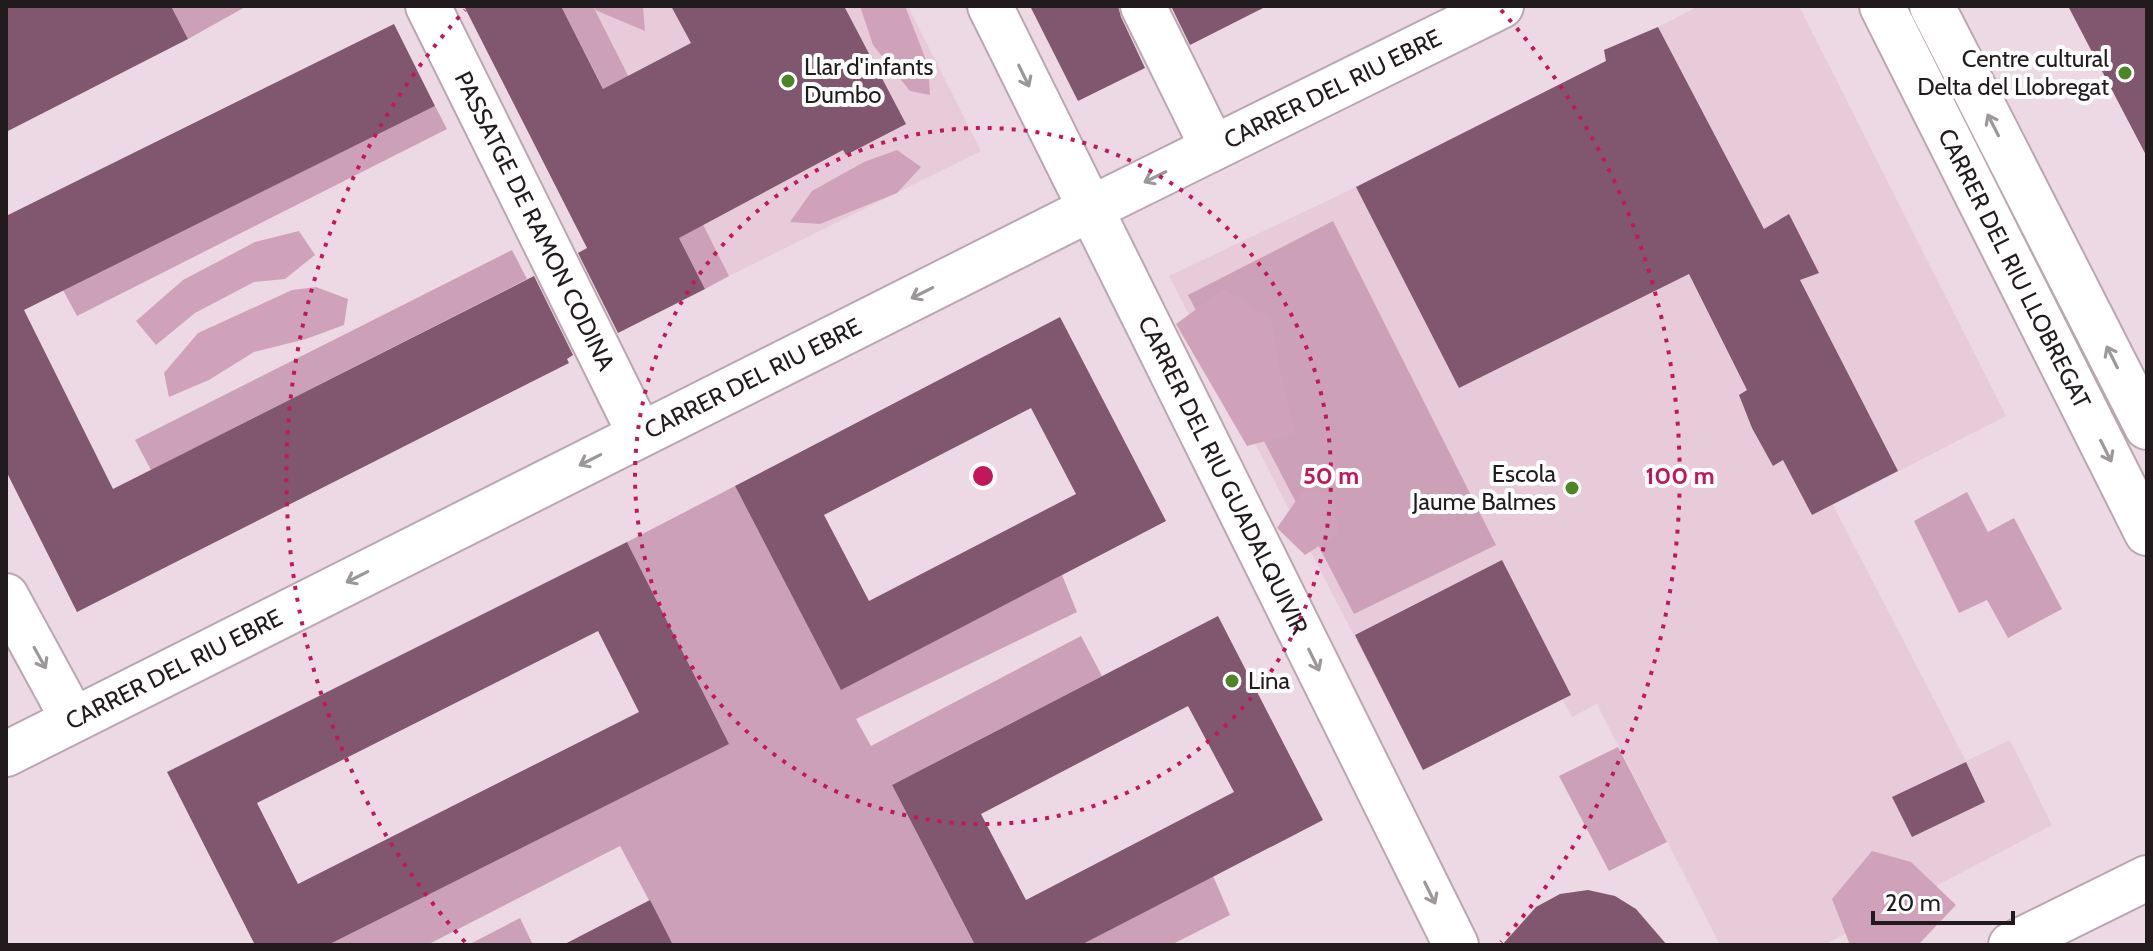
<svg xmlns="http://www.w3.org/2000/svg" width="2153" height="951" font-family="Cabin,sans-serif">
<style>
.built{fill:#e7cbd9}
.green{fill:#cca1b8}
.forest{fill:#d0a2ba}
.building{fill:#80576e;fill-rule:evenodd}
.lines{fill:none;stroke-linecap:round;stroke-linejoin:round}
.minor-casing{stroke:#baa7b1;stroke-width:48}
.minor{stroke:#fff;stroke-width:44}
.oneway{stroke:#9c989a}
.ring{fill:none;stroke:#c2185b;stroke-width:4;stroke-dasharray:4 8}
.poi-dot{fill:#4b8725;stroke:#fff;stroke-width:3}
.labels{text-anchor:middle;stroke-width:8;stroke-linejoin:round;paint-order:stroke}
.poi-label{font-size:24px;fill:#221b1e;stroke:#fff;text-anchor:end}
.street-label{font-size:24px;fill:#221b1e;stroke:#fff}
.centre{fill:#c2185b;stroke:#fff;stroke-width:4}
.ring-label{font-size:24px;text-anchor:middle;font-weight:bold;fill:#c2185b;stroke:#fff;stroke-width:8;stroke-linejoin:round;paint-order:stroke}
</style>
<rect width="100%" height="100%" fill="#edd9e3"/>
<g class="built">
<path d="M 593,6 L 908,6 L 981,151 L 729,276 Z"/>
<path d="M 1699,6 L 1799,6 L 2006,416 L 1833,505 L 1966,761 L 2010,740 L 2052,825 L 1824,945 L 1720,945 L 1597,704 L 1572,717 L 1562,699 L 1423,770 L 1169,276 L 1356,187 L 1605,61 L 1604,50 L 1658,27 Z"/>
</g>
<g class="green">
<path d="M 171,6 L 247,6 L 188,39 Z"/>
<path d="M 561,6 L 593,6 L 729,276 L 705,289 Z"/>
<path d="M 435,106 L 447,129 L 77,316 L 63,290 Z"/>
<path d="M 1333,221 L 1496,545 L 1354,614 L 1188,295 Z"/>
<path d="M 512,250 L 527,279 L 151,470 L 135,440 Z"/>
<path d="M 735,486 L 841,689 L 1062,575 L 1077,612 L 856,719 L 871,746 L 1081,636 L 1102,676 L 892,785 L 975,945 L 673,945 L 620,846 L 427,945 L 328,945 L 728,744 L 627,542 Z"/>
<path d="M 1967,492 L 1988,532 L 2014,518 L 2062,609 L 2008,638 L 1987,600 L 1959,613 L 1914,521 Z"/>
<path d="M 1618,747 L 1667,842 L 1609,871 L 1559,776 Z"/>
<path d="M 1213,876 L 1230,915 L 1171,945 L 1081,945 Z"/>
<path d="M 520,918 L 533,945 L 468,945 Z"/>
</g>
<g class="forest">
<path d="M 596,6 L 643,6 L 645,31 L 595,10 Z"/>
<path d="M 860,6 L 905,6 L 928,65 L 930,95 L 910,91 L 873,45 Z"/>
<path d="M 897,150 L 921,167 L 897,193 L 820,224 L 790,222 L 812,191 L 864,162 Z"/>
<path d="M 299,231 L 315,255 L 285,279 L 254,282 L 195,313 L 156,345 L 136,321 L 183,280 L 255,242 Z"/>
<path d="M 316,287 L 348,299 L 344,325 L 306,339 L 254,352 L 209,380 L 169,397 L 164,373 L 198,333 L 292,290 Z"/>
<path d="M 1224,289 L 1270,318 L 1283,384 L 1295,433 L 1247,446 L 1176,324 Z"/>
<path d="M 1304,489 L 1334,498 L 1339,533 L 1305,555 L 1277,528 Z"/>
<path d="M 1872,851 L 1911,862 L 1956,905 L 1918,945 L 1850,945 L 1832,899 Z"/>
</g>
<g class="building">
<path d="M 6,6 L 171,6 L 188,39 L 6,132 Z"/>
<path d="M 464,6 L 561,6 L 603,89 L 691,43 L 671,6 L 844,6 L 906,124 L 846,155 L 843,150 L 679,238 L 705,289 L 618,333 L 578,253 L 587,248 Z"/>
<path d="M 1030,6 L 1118,6 L 1121,17 L 1145,68 L 1078,101 Z"/>
<path d="M 1171,6 L 1267,6 L 1190,45 Z"/>
<path d="M 2068,6 L 2147,6 L 2147,157 Z"/>
<path d="M 394,24 L 435,106 L 24,310 L 113,489 L 534,276 L 573,355 L 567,359 L 569,363 L 77,612 L 6,471 L 6,216 Z"/>
<path d="M 1658,27 L 1764,229 L 1789,214 L 1819,273 L 1800,280 L 1898,471 L 1812,515 L 1783,460 L 1773,466 L 1752,428 L 1739,395 L 1747,390 L 1689,274 L 1459,388 L 1356,187 L 1606,61 L 1604,50 Z"/>
<path d="M 1060,317 L 1166,521 L 841,690 L 735,486 ZM 1031,408 L 1076,494 L 869,601 L 824,515 Z"/>
<path d="M 627,542 L 729,744 L 328,945 L 255,945 L 167,772 ZM 598,631 L 639,712 L 298,884 L 257,803 Z"/>
<path d="M 1502,560 L 1571,695 L 1423,770 L 1355,635 Z"/>
<path d="M 1218,616 L 1323,820 L 1081,945 L 975,945 L 892,785 ZM 1188,706 L 1234,792 L 1026,900 L 981,814 Z"/>
<path d="M 1966,762 L 1985,802 L 1912,837 L 1892,797 Z"/>
<path d="M 1588,890 L 1615,896 L 1636,909 L 1667,945 L 1502,945 L 1536,907 L 1560,894 Z"/>
<path d="M 650,900 L 673,945 L 563,945 Z"/>
</g>
<g class="lines">
<g class="minor-casing">
<g id="minor">
<path id="s1" d="M 428,6 L 640,434"/>
<path id="s2" d="M 990,6 L 1456,945"/>
<path d="M 1143,6 L 1213,148"/>
<path id="s3" d="M 1882,6 L 2147,533"/>
<path d="M 1932,6 L 2147,427"/>
<path d="M 6,596 L 73,719"/>
<path id="s4" d="M 6,754 L 1090,209 L 1501,6"/>
<path d="M 2011,945 L 2147,878"/>
</g>
</g>
<use href="#minor" class="minor"/>
</g>
<defs><path id="oneway-shaft" d="M-6 0H5M1.5-3L5.5 0L1.5 3" fill="none" stroke-width="1.6" stroke-linecap="round" stroke-linejoin="round" transform="scale(2)"/></defs>
<g class="oneway">
<use href="#oneway-shaft" transform="translate(1024 76) rotate(64)"/>
<use href="#oneway-shaft" transform="translate(1993 125) rotate(-117)"/>
<use href="#oneway-shaft" transform="translate(1155 177) rotate(154)"/>
<use href="#oneway-shaft" transform="translate(922 293) rotate(153)"/>
<use href="#oneway-shaft" transform="translate(2112 357) rotate(-117)"/>
<use href="#oneway-shaft" transform="translate(2106 451) rotate(63)"/>
<use href="#oneway-shaft" transform="translate(590 460) rotate(153)"/>
<use href="#oneway-shaft" transform="translate(357 577) rotate(153)"/>
<use href="#oneway-shaft" transform="translate(40 658) rotate(61)"/>
<use href="#oneway-shaft" transform="translate(1314 660) rotate(64)"/>
<use href="#oneway-shaft" transform="translate(1430 893) rotate(64)"/>
</g>
<g class="ring">
<circle cx="983" cy="476" r="348"/>
<path d="M465 942A697 697 0 0 1 465 10M1501 10A697 697 0 0 1 1501 942"/>
</g>
<g class="poi-dot">
<circle cx="2125" cy="73" r="8"/>
<circle cx="788" cy="81" r="8"/>
<circle cx="1572" cy="488" r="8"/>
<circle cx="1232" cy="681" r="8"/>
</g>
<g class="labels">
<g class="poi-label">
<text x="2109" y="67">Centre cultural<tspan x="2109" dy="28">Delta del Llobregat</tspan></text>
<text x="804" y="75" text-anchor="start">Llar d'infants<tspan x="804" dy="28">Dumbo</tspan></text>
<text x="1556" y="482">Escola<tspan x="1556" dy="28">Jaume Balmes</tspan></text>
<text x="1248" y="689" text-anchor="start">Lina</text>
</g>
<g class="street-label">
<text dy="8" stroke="none"><textPath href="#s4" startOffset="1484">CARRER DEL RIU EBRE</textPath></text>
<text dy="8" stroke="none"><textPath href="#s1" startOffset="240">PASSATGE DE RAMON CODINA</textPath></text>
<text dy="8" stroke="none"><textPath href="#s3" startOffset="294">CARRER DEL RIU LLOBREGAT</textPath></text>
<text dy="8" stroke="none"><textPath href="#s4" startOffset="836">CARRER DEL RIU EBRE</textPath></text>
<text dy="8" stroke="none"><textPath href="#s2" startOffset="524">CARRER DEL RIU GUADALQUIVIR</textPath></text>
<text dy="8" stroke="none"><textPath href="#s4" startOffset="188">CARRER DEL RIU EBRE</textPath></text>
</g>
</g>
<circle cx="983" cy="476" r="12" class="centre"/>
<g class="ring-label">
<text x="1331" y="484">50 m</text>
<text x="1680" y="484">100 m</text>
</g>
<rect width="2153" height="951" fill="none" stroke="#221b1e" stroke-width="16"/>
<path d="M1873 911v12h140v-12" fill="none" stroke="#221b1e" stroke-width="4"/>
<text x="1885" y="911" font-size="24" fill="#221b1e" stroke="#ffffff" stroke-width="6" paint-order="stroke">20 m</text>
</svg>
